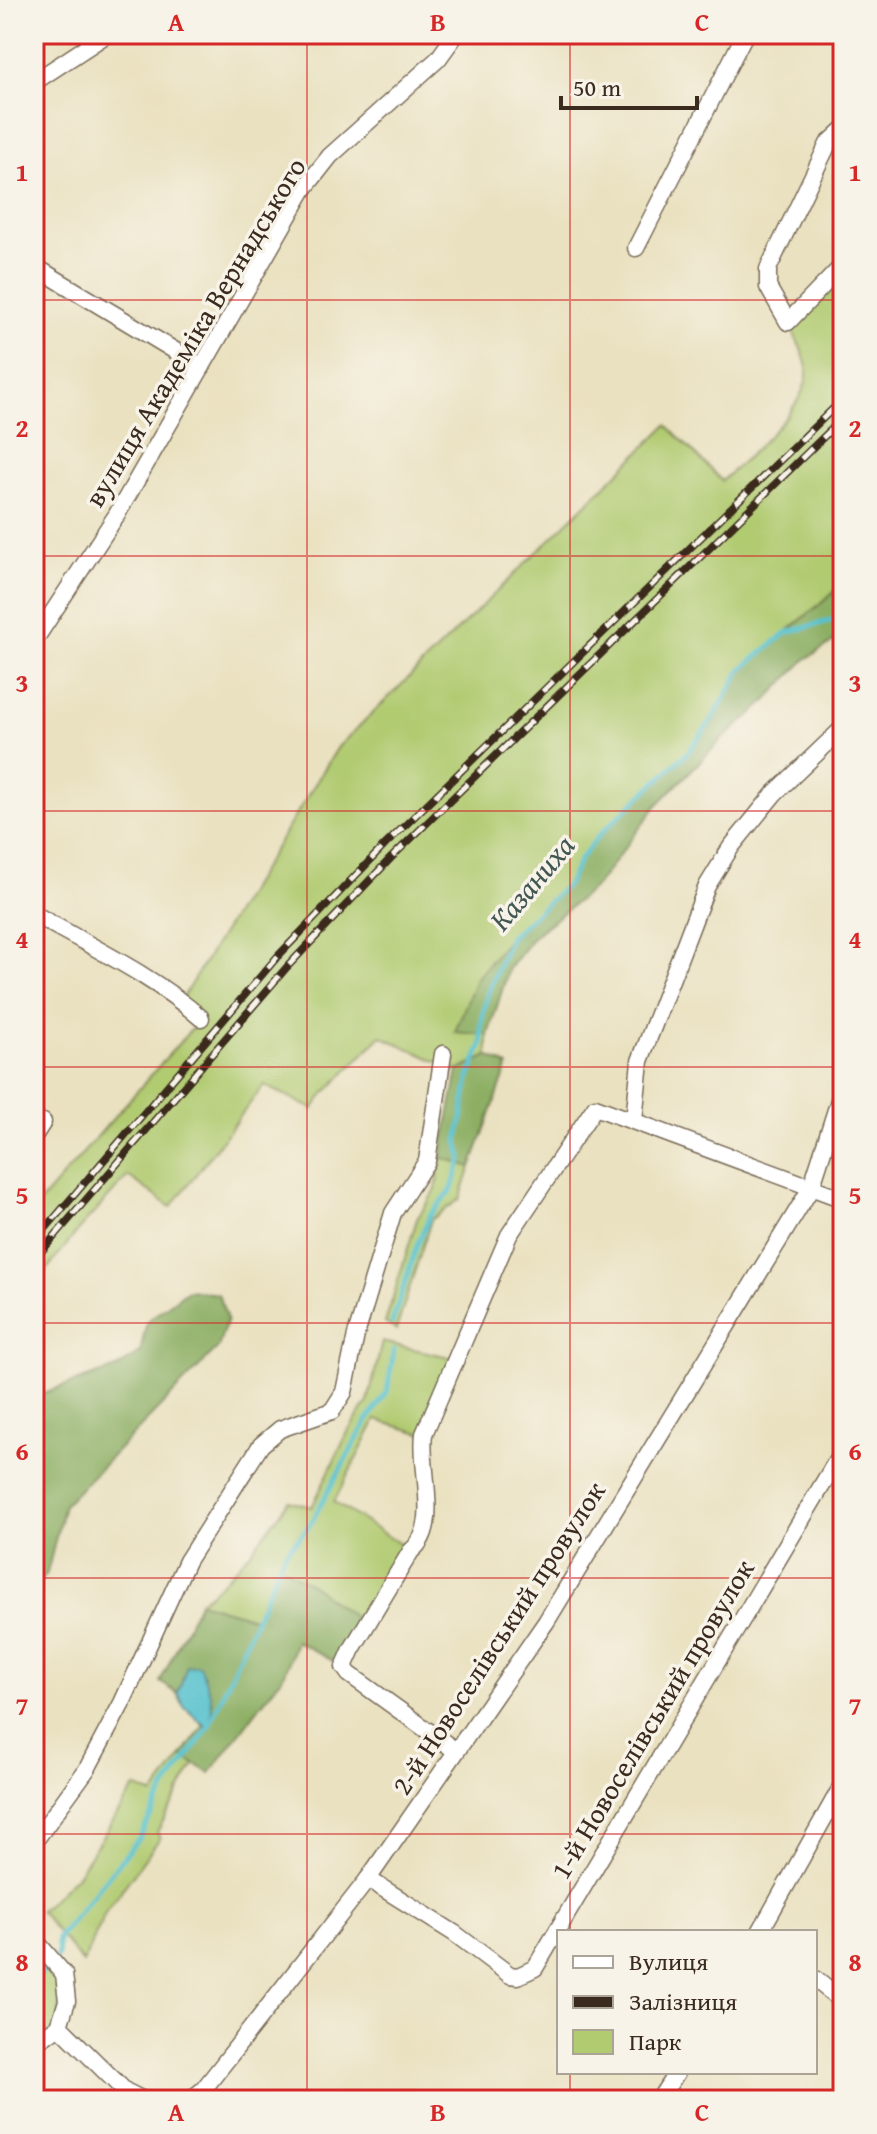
<svg xmlns="http://www.w3.org/2000/svg" width="877" height="2134" font-family="'Gentium Book Plus',serif">
<style>
.green{fill:#b1cb71;stroke:#767a48;stroke-width:2}
.forest{fill:#8caf63;stroke:#646c40;stroke-width:2}
.water{fill:#55c1ce;stroke:#487676;stroke-width:2}
.lines{fill:none;stroke-linecap:round;stroke-linejoin:round}
.stream{stroke:#55c1ce;stroke-width:5}
.street-casing{stroke:#786a57;stroke-width:19}
.street{stroke:#fff;stroke-width:16}
.rail-casing{stroke:#3b2a1e;stroke-width:8}
.rail{stroke:#f7f3e8;stroke-width:5;stroke-dasharray:15;stroke-linecap:butt}
.grid{fill:none;stroke:#d62828;stroke-width:2;stroke-opacity:0.55}
.labels{text-anchor:middle;stroke-width:7;stroke-linejoin:round;paint-order:stroke}
.street-label{font-size:28px;fill:#3b2a1e;stroke:#f7f3e8}
.water-label{font-size:30px;font-style:italic;fill:#435753;stroke:#f7f3e8}
.neatline{fill:none;stroke:#d62828;stroke-width:3}
.grid-label{font-size:26px;text-anchor:middle;font-weight:bold;fill:#d62828}
</style>
<rect width="100%" height="100%" fill="#f7f3e8"/>
<filter id="ink" filterUnits="userSpaceOnUse"><feTurbulence type="fractalNoise" baseFrequency=".0125" numOctaves="2"/><feDisplacementMap in="SourceGraphic" scale="16" xChannelSelector="R" yChannelSelector="G"/><feConvolveMatrix kernelMatrix="1 2 1 2 8 2 1 2 1" color-interpolation-filters="sRGB"/></filter>
<filter id="wash" filterUnits="userSpaceOnUse"><feTurbulence type="fractalNoise" baseFrequency=".006" numOctaves="4" result="noise"/><feDisplacementMap in="SourceGraphic" scale="32" xChannelSelector="R" yChannelSelector="G"/><feGaussianBlur stdDeviation="1.8" result="paint"/><feColorMatrix in="noise" values="0 0 0 0 0 0 0 0 0 0 0 0 0 0 0 0 0 1.4 0 .05"/><feComposite in="paint" operator="in"/></filter>
<g filter="url(#wash)">
<rect width="100%" height="100%" fill="#eae1c0"/>
<g class="green">
<path d="M 843,265 L 843,585 L 741,670 L 712,720 L 688,752 L 601,833 L 580,859 L 568,884 L 510,937 L 455,1032 L 488,1035 L 488,1056 L 458,1071 L 381,1036 L 325,1093 L 313,1109 L 264,1085 L 171,1207 L 128,1176 L 80,1228 L 34,1286 L 34,1209 L 201,1018 L 181,1000 L 338,747 L 667,425 L 722,481 C 746,457 811,405 807,369 C 805,353 795,337 788,322 Z"/>
<path d="M 441,1157 L 471,1167 L 460,1199 L 431,1220 L 396,1330 L 385,1323 L 417,1219 L 436,1189 Z"/>
<path d="M 382,1342 L 458,1359 L 424,1434 L 376,1420 L 334,1502 L 411,1551 L 366,1627 L 312,1585 L 278,1566 L 255,1619 L 199,1602 C 236,1573 262,1539 289,1501 L 312,1507 L 349,1430 L 368,1402 Z"/>
<path d="M 182,1756 L 195,1764 L 157,1832 L 160,1838 L 105,1913 L 83,1963 L 40,1911 L 77,1875 L 135,1787 L 153,1795 Z"/>
<path d="M 49,1967 L 59,1977 L 59,2026 L 34,2045 L 34,1979 Z"/>
</g>
<g class="forest">
<path d="M 843,585 L 843,636 L 806,659 L 760,707 L 720,741 L 657,805 L 596,886 L 535,935 L 509,968 L 488,1035 L 455,1032 L 476,979 L 510,937 L 568,884 L 580,859 L 601,833 L 688,752 L 712,720 L 741,670 Z"/>
<path d="M 488,1056 L 508,1066 L 471,1167 L 441,1157 L 458,1071 Z"/>
<path d="M 188,1290 L 218,1294 L 227,1319 L 218,1348 L 64,1505 L 47,1573 L 34,1588 L 34,1396 L 117,1368 L 140,1353 L 147,1321 Z"/>
<path d="M 279,1565 L 312,1585 L 366,1627 L 344,1667 L 296,1641 L 285,1673 L 210,1773 L 182,1756 L 204,1725 L 184,1707 L 177,1693 L 160,1682 L 199,1602 L 255,1618 Z"/>
</g>
<path class="water" d="M 199,1665 C 209,1687 217,1706 208,1728 L 184,1707 L 178,1693 L 187,1666 Z"/>
<g class="lines">
<g class="stream">
<path d="M 392,1323 L 417,1245 L 430,1215 L 451,1191 L 462,1158 L 458,1141 L 469,1078 L 482,1044 L 481,1025 L 487,995 L 510,937 L 568,884 L 580,859 L 601,833 L 688,752 L 712,720 L 741,670 L 786,633 L 843,617"/>
<path d="M 57,1957 L 58,1938 L 139,1838 L 165,1789 L 208,1728 L 284,1554 L 309,1526 L 367,1421 L 387,1392 L 394,1350"/>
<path d="M 34,1979 L 49,1967"/>
</g>
</g>
</g>
<g filter="url(#ink)">
<g class="lines">
<g class="street-casing">
<g id="street">
<path d="M 34,82 L 107,34"/>
<path d="M 843,130 L 828,144 L 768,269 L 768,287 L 788,322 L 843,265"/>
<path d="M 636,248 L 745,34"/>
<path d="M 34,266 L 202,367"/>
<path d="M 34,641 L 116,516 L 304,189 L 330,156 L 438,59 L 456,34"/>
<path d="M 34,914 C 90,946 152,975 201,1018"/>
<path d="M 634,1120 L 640,1061 L 707,886 L 731,847 L 774,794 L 843,728"/>
<path d="M 34,1136 L 43,1122"/>
<path d="M 456,1751 L 349,1674 L 344,1667 L 352,1649 L 411,1551 C 442,1527 419,1468 424,1434 L 509,1235 L 595,1107 L 843,1199"/>
<path d="M 34,1842 L 87,1769 L 122,1703 L 187,1561 L 261,1445 L 280,1429 L 332,1411 L 344,1392 L 356,1335 L 393,1213 L 427,1161 L 443,1054"/>
<path d="M 368,1879 L 454,1933 L 510,1975 L 518,1976 L 535,1968 L 843,1450"/>
<path d="M 760,1932 L 843,1784"/>
<path d="M 34,1939 L 64,1974 L 67,2001 L 59,2026 L 34,2044"/>
<path d="M 815,1979 L 843,2002"/>
<path d="M 59,2026 L 125,2091 L 143,2100"/>
<path d="M 190,2100 L 203,2090 L 368,1879 L 546,1622 L 811,1188 L 843,1088"/>
<path d="M 659,2100 L 677,2072"/>
</g>
</g>
<use href="#street" class="street"/>
<g class="rail-casing">
<g id="rail">
<path d="M 34,1242 L 278,956 L 386,844 L 843,399"/>
<path d="M 34,1260 L 287,967 L 391,858 L 843,418"/>
</g>
</g>
<use href="#rail" class="rail"/>
</g>
</g>
<path class="grid" d="M 307,34 L 307,2100M 570,34 L 570,1932M 34,300 L 843,300M 34,556 L 843,556M 34,811 L 843,811M 34,1067 L 843,1067M 34,1323 L 843,1323M 34,1578 L 843,1578M 34,1834 L 843,1834M 570,2072 L 570,2100"/>
<g class="labels">
<g class="street-label">
<text transform="translate(195 332) rotate(-59)" y="10">вулиця Академіка Вернадського</text>
<text transform="translate(498 1638) rotate(-57)" y="10">2-й Новоселівський провулок</text>
<text transform="translate(652 1719) rotate(-59)" y="10">1-й Новоселівський провулок</text>
</g>
<g class="water-label">
<text transform="translate(532 883) rotate(-50)" y="10">Казаниха</text>
</g>
</g>
<rect width="877" height="2134" fill="none" stroke="#f7f3e8" stroke-width="88"/>
<rect x="557" y="1930" width="260" height="144" fill="#f7f3e8" stroke="#aca397" stroke-width="2"/>
<rect x="573" y="1956" width="40" height="12" fill="#ffffff" stroke="#aca397" stroke-width="2"/>
<text x="629" y="1970" font-size="24" fill="#3b2a1e">Вулиця</text>
<rect x="573" y="1996" width="40" height="12" fill="#3b2a1e" stroke="#aca397" stroke-width="2"/>
<text x="629" y="2010" font-size="24" fill="#3b2a1e">Залізниця</text>
<rect x="573" y="2030" width="40" height="24" fill="#b1cb71" stroke="#aca397" stroke-width="2"/>
<text x="629" y="2050" font-size="24" fill="#3b2a1e">Парк</text>
<path d="M561 96v12h136v-12" fill="none" stroke="#3b2a1e" stroke-width="4"/>
<text x="573" y="96" font-size="24" fill="#3b2a1e" stroke="#f7f3e8" stroke-width="6" paint-order="stroke">50 m</text>
<rect x="44" y="44" width="789" height="2046" class="neatline"/>
<g class="grid-label">
<text x="176" y="31">A</text>
<text x="438" y="31">B</text>
<text x="702" y="31">C</text>
<text x="22" y="181">1</text>
<text x="855" y="181">1</text>
<text x="22" y="437">2</text>
<text x="855" y="437">2</text>
<text x="22" y="692">3</text>
<text x="855" y="692">3</text>
<text x="22" y="948">4</text>
<text x="855" y="948">4</text>
<text x="22" y="1204">5</text>
<text x="855" y="1204">5</text>
<text x="22" y="1460">6</text>
<text x="855" y="1460">6</text>
<text x="22" y="1715">7</text>
<text x="855" y="1715">7</text>
<text x="22" y="1971">8</text>
<text x="855" y="1971">8</text>
<text x="176" y="2121">A</text>
<text x="438" y="2121">B</text>
<text x="702" y="2121">C</text>
</g>
</svg>
